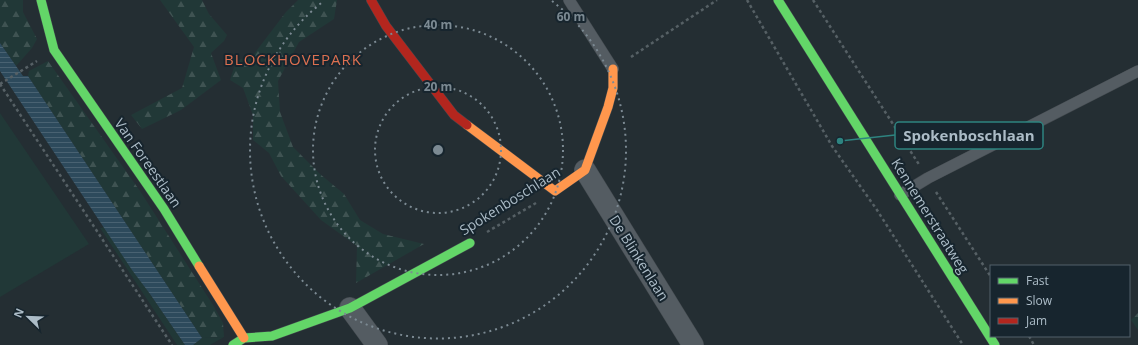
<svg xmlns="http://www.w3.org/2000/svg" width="1138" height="345" font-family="'Open Sans',sans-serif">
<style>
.green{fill:#213837}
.forest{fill:url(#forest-firs)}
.water{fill:url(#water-rules)}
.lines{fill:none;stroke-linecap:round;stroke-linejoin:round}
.lane-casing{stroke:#42494e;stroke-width:12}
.street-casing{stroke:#42494e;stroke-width:22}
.fast-casing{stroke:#42494e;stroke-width:10}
.slow-casing{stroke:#42494e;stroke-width:10}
.jam-casing{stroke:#42494e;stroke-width:10}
.path{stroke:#566065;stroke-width:2.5;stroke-dasharray:3 3;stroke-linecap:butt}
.lane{stroke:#545c62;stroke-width:11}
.street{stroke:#545c62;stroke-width:21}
.fast{stroke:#63d668;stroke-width:9}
.slow{stroke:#ff974d;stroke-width:9}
.jam{stroke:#b3261e;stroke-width:9}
.ring{fill:none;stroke:#7c8a93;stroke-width:2;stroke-dasharray:2 4}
.labels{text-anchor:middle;stroke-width:4;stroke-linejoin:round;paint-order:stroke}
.street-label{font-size:14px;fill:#acbcc7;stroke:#17252e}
.neighbourhood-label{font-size:15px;letter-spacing:1px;fill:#dd7050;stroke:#17252e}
.centre{fill:#7c8a93;stroke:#17252e;stroke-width:2}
.ring-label{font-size:12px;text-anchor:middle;font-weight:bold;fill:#7c8a93;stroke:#17252e;stroke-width:4;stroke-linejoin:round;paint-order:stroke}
.leader{fill:none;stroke:#2e8480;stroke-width:1.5}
.callout-dot{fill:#2e8480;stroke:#17252e;stroke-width:1.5}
.callout{fill:#17252e;stroke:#2e8480;stroke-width:1.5}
.callout-label{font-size:15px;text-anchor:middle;font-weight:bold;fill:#acbcc7}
</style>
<defs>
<pattern id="forest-firs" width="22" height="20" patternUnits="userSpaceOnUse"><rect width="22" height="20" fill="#213837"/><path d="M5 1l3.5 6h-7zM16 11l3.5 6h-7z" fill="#3f5352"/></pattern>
<pattern id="water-rules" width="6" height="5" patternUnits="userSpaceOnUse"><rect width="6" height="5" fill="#2d4a5c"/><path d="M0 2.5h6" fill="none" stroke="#496272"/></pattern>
</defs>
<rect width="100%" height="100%" fill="#242e33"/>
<g class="green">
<path d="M 0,113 L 89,244 L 0,297 Z"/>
<path d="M 105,227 C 130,267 158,305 185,345 L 177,345 L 100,228 Z"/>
<path d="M 224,337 L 210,345 L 193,345 L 202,338 Z"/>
</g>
<g class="forest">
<path d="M 0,0 L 23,0 L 23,12 L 37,39 L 32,48 L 16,66 L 0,43 Z"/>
<path d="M 160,0 L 202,0 L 209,14 L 227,35 L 224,41 L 211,53 L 221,80 L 181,110 L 142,129 L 131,115 L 182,88 L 194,47 Z"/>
<path d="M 298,0 L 337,0 L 334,19 L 299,42 L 278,81 L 280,112 L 293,147 L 320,174 L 344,194 L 360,220 L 383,234 L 424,244 L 356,283 L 357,246 L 321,220 L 281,176 L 269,153 L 253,140 L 253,115 L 243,88 L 230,80 L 236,61 L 254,54 L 286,12 Z"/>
<path d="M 48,61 L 140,191 L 213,305 L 223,323 L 224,337 L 202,338 L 28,76 L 29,71 Z"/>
<path d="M 1138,313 L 1138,330 L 1131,320 Z"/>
</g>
<path class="water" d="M 0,43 L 23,76 L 28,76 L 202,338 L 193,345 L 185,345 L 150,294 L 132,270 L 0,71 Z"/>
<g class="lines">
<g class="lane-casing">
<g id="lane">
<path d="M 569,0 L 613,69"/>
<path d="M 900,195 L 928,178 L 1138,71"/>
</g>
</g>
<g class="street-casing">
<g id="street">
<path d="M 585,170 L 693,345"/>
<path d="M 350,308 L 377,345"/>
</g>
</g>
<g class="fast-casing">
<g id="fast">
<path d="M 41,0 L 54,50 L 164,209 L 199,266"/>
<path d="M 778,0 L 995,345"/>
<path d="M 233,345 L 244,338 L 272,336 L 350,308 L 470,243"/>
</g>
</g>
<g class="slow-casing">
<g id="slow">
<path d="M 467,125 L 555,191 L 585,170 L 608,107 L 613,88 L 613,69"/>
<path d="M 199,266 L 244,338"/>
</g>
</g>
<g class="jam-casing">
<path id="jam" d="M 371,0 L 386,26 L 454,115 L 467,125"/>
</g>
<g class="path">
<path d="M 747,0 L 832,146 L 877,210 L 963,345"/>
<path d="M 813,0 L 920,166"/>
<path d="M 631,57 L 717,0"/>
<path d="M 0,84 L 172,345"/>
<path d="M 0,84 L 37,61"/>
<path d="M 936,192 L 991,277"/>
<path d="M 487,232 L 536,203"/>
<path d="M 1029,336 L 1034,345"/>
</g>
<use href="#lane" class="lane"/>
<use href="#street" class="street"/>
<use href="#fast" class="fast"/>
<use href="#slow" class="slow"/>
<use href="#jam" class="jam"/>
</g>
<g class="ring">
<circle cx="438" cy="150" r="63"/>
<circle cx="438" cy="150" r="125"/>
<path d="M552 1A188 188 0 1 1 324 1"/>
</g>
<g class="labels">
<g class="street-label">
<text transform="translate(148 163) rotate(55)" y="5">Van Foreestlaan</text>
<text transform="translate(510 201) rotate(-32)" y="5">Spokenboschlaan</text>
<text transform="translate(930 216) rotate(58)" y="5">Kennemerstraatweg</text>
<text transform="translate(639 258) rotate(58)" y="5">De Blinkenlaan</text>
</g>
<g class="neighbourhood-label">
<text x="293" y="65">BLOCKHOVEPARK</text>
</g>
</g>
<circle cx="438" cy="150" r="6" class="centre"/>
<g class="ring-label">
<text x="571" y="21">60 m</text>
<text x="438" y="29">40 m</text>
<text x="438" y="91">20 m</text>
</g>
<path class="leader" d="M840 141L895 135"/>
<circle class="callout-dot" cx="840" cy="141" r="4"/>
<rect class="callout" x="895" y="122" width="148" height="27" rx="4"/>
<g class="callout-label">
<text x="969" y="141">Spokenboschlaan</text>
</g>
<rect x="990" y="265" width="140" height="72" fill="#17252e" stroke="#53616b"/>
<rect x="998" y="278" width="20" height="6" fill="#63d668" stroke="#53616b"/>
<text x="1026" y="285" font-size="12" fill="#acbcc7">Fast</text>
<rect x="998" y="298" width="20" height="6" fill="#ff974d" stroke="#53616b"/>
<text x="1026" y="305" font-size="12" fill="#acbcc7">Slow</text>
<rect x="998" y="318" width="20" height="6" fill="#b3261e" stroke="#53616b"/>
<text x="1026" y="325" font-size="12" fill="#acbcc7">Jam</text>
<g transform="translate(28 317) rotate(293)" stroke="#17252e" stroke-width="3" paint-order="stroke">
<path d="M0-3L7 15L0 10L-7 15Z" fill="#acbcc7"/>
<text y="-6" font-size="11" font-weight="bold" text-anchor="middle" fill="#acbcc7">N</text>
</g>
</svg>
